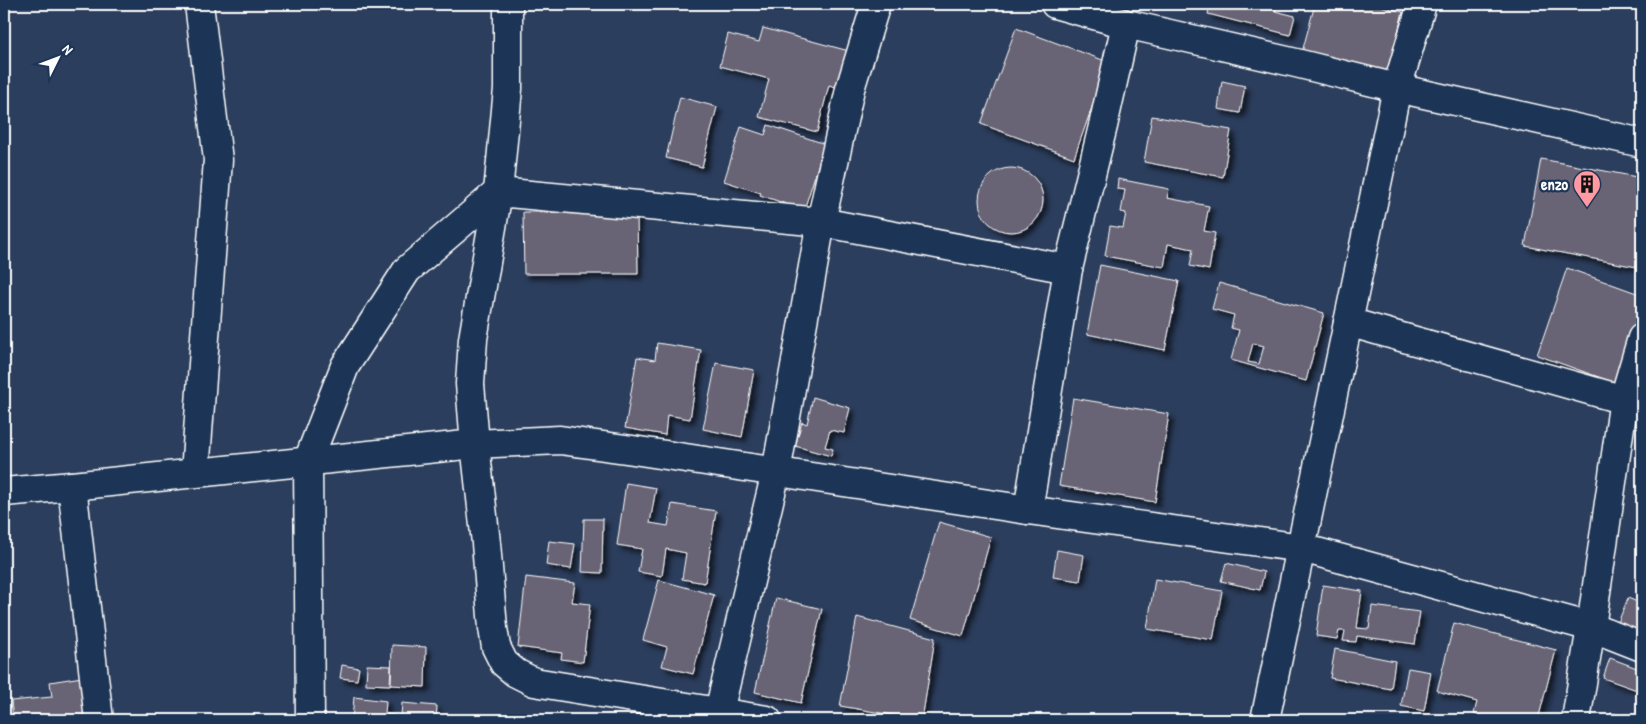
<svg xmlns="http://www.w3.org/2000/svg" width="1646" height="724" font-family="'Patrick Hand',sans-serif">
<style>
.building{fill:#686474;stroke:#fff;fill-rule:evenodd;filter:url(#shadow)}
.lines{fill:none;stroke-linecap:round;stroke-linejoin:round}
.street-casing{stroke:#fff;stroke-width:31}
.street{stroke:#1d3557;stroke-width:28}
.labels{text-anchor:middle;stroke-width:4.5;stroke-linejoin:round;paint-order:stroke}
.poi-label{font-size:16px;font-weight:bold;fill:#fff;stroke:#1d3557;text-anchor:end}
</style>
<defs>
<filter id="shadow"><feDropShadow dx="4.5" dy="4.5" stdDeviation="2.5" flood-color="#0009"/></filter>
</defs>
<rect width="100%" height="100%" fill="#2c3e5d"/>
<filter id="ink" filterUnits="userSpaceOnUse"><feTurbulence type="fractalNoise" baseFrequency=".02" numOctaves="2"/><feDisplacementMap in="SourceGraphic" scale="10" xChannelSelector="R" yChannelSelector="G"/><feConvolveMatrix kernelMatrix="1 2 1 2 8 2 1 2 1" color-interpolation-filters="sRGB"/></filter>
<g filter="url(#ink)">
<g class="building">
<path d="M 1210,4 L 1277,4 L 1275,11 L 1295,16 L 1290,35 L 1208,14 Z"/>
<path d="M 1315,4 L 1374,4 L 1403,12 L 1386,79 L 1301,56 Z"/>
<path d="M 763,28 L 849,51 L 839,88 L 829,85 L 817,132 L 759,117 L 769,79 L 720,66 L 728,34 L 759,42 Z"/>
<path d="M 1016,28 L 1108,62 L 1074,158 L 981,124 Z"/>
<path d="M 1222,81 L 1245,86 L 1240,113 L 1218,109 Z"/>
<path d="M 680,97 L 717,107 L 702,167 L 666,158 Z"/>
<path d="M 1152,116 L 1231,130 L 1223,177 L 1144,162 Z"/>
<path d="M 768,125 L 825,144 L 804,210 L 760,195 L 761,193 L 724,181 L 741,127 L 765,135 Z"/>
<path d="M 1541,159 L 1642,178 L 1642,237 L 1637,267 L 1525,246 Z"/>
<circle cx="1011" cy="200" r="32"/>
<path d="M 1118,179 L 1169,189 L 1167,198 L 1209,206 L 1204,231 L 1215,233 L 1209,270 L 1190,266 L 1193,249 L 1168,244 L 1164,267 L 1105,256 L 1110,226 L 1123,228 L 1126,213 L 1121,212 L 1125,190 L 1117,189 Z"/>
<path d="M 523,212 L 637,212 L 638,274 L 524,274 Z"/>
<path d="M 1100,265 L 1179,281 L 1165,350 L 1087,334 Z"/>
<path d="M 1567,268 L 1642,295 L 1642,325 L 1621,385 L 1537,355 Z"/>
<path d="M 1219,283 L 1324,313 L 1306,381 L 1231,360 L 1239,330 L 1231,328 L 1234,315 L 1212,309 ZM 1253,343 L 1264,346 L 1259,364 L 1248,362 Z"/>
<path d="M 657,343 L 701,350 L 690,419 L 667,415 L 665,435 L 625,428 L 637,357 L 655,360 Z"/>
<path d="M 716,363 L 754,370 L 742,437 L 703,429 Z"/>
<path d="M 813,397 L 850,408 L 844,433 L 830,430 L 825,447 L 833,449 L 831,456 L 795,446 L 802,422 L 807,424 Z"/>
<path d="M 1073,398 L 1169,414 L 1155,502 L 1059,486 Z"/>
<path d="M 626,483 L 656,488 L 650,523 L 668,526 L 672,504 L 716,511 L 705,583 L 682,579 L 686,553 L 666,549 L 662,576 L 638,572 L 642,549 L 617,545 Z"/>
<path d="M 584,519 L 603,519 L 602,573 L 582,572 Z"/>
<path d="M 939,522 L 991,537 L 963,636 L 910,620 Z"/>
<path d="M 549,541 L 575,544 L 571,569 L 546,565 Z"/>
<path d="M 1057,550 L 1084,555 L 1080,581 L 1053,577 Z"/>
<path d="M 1226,563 L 1264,572 L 1260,590 L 1221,581 Z"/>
<path d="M 526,577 L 575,583 L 572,602 L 590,604 L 583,662 L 561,659 L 562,653 L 518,647 Z"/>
<path d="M 1155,579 L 1222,591 L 1213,640 L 1147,629 Z"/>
<path d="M 659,580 L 714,595 L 693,674 L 662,666 L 667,647 L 643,640 Z"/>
<path d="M 1323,585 L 1362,591 L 1357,628 L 1369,629 L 1372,606 L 1420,612 L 1415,644 L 1357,636 L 1356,642 L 1343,641 L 1345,631 L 1339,631 L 1337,639 L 1316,636 Z"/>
<path d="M 776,598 L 822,609 L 801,703 L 755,692 Z"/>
<path d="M 1628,598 L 1642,604 L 1642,636 L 1617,625 Z"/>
<path d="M 857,617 L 935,638 L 922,720 L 840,706 Z"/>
<path d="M 1454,623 L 1556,650 L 1538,720 L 1496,720 L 1474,714 L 1477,702 L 1437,691 Z"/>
<path d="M 392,645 L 426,647 L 425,687 L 391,685 Z"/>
<path d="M 1335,649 L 1395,661 L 1391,689 L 1330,678 Z"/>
<path d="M 1610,658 L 1642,670 L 1642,683 L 1640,682 L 1637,690 L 1603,678 Z"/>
<path d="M 342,665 L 359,668 L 357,680 L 340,678 Z"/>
<path d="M 367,665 L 391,666 L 390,685 L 366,684 Z"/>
<path d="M 1408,668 L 1431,672 L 1424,711 L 1401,706 Z"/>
<path d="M 82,677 L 87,720 L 13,720 L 11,701 L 52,697 L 50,682 Z"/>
<path d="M 1641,693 L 1642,693 L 1642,713 L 1637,712 Z"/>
<path d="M 354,697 L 386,701 L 385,714 L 401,716 L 402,703 L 437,706 L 436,720 L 352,720 Z"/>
<path d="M 1611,713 L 1632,717 L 1632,720 L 1609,720 Z"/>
</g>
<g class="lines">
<g class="street-casing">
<g id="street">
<path d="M 508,4 L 508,89 L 498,192 L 473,339 L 470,384 L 475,444 L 486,543 L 493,628 L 496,647 L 504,663 L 516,673 L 534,682 L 767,720"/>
<path d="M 1055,4 L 1126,24 L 1296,63 L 1397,88 L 1642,143"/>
<path d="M 1348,322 L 1642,405"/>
<path d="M 195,473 L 218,160 L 199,4"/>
<path d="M 72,486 L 99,720"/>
<path d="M 4,492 L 72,486 L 475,444 L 560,440 L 633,450 L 1028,510 L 1302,548 L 1591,627 L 1642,647"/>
<path d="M 1028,510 L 1068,269 L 1103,126 L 1126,24"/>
<path d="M 310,720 L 308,461 L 345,366 L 407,270 L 498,192 L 821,222 L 1068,269"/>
<path d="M 717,720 L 776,472 L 821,222 L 850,89 L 876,4"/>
<path d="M 1265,720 L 1397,88 L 1422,4"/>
<path d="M 1576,720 L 1591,627 L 1624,399 L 1642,338"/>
</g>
</g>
<use href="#street" class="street"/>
</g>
</g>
<defs>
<g id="building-pin" transform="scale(1.4375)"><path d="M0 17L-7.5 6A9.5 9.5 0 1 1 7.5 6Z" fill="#ff9aa2" stroke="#1d3557"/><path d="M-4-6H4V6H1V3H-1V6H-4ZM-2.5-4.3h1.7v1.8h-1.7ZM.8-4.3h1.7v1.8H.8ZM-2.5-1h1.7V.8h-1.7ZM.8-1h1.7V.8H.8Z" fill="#111"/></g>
</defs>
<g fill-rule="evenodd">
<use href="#building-pin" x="1587" y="184"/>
</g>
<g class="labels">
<g class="poi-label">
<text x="1568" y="190">enzo</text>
</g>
</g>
<rect width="1646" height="724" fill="none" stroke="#1d3557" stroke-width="20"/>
<rect x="10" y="10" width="1626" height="704" fill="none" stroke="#fff" stroke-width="2" filter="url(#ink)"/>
<g transform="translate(58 58) rotate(48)" stroke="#1d3557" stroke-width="4" paint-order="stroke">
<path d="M0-4L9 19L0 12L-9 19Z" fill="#ffffff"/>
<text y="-8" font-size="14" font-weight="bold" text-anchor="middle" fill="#ffffff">N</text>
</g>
</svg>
